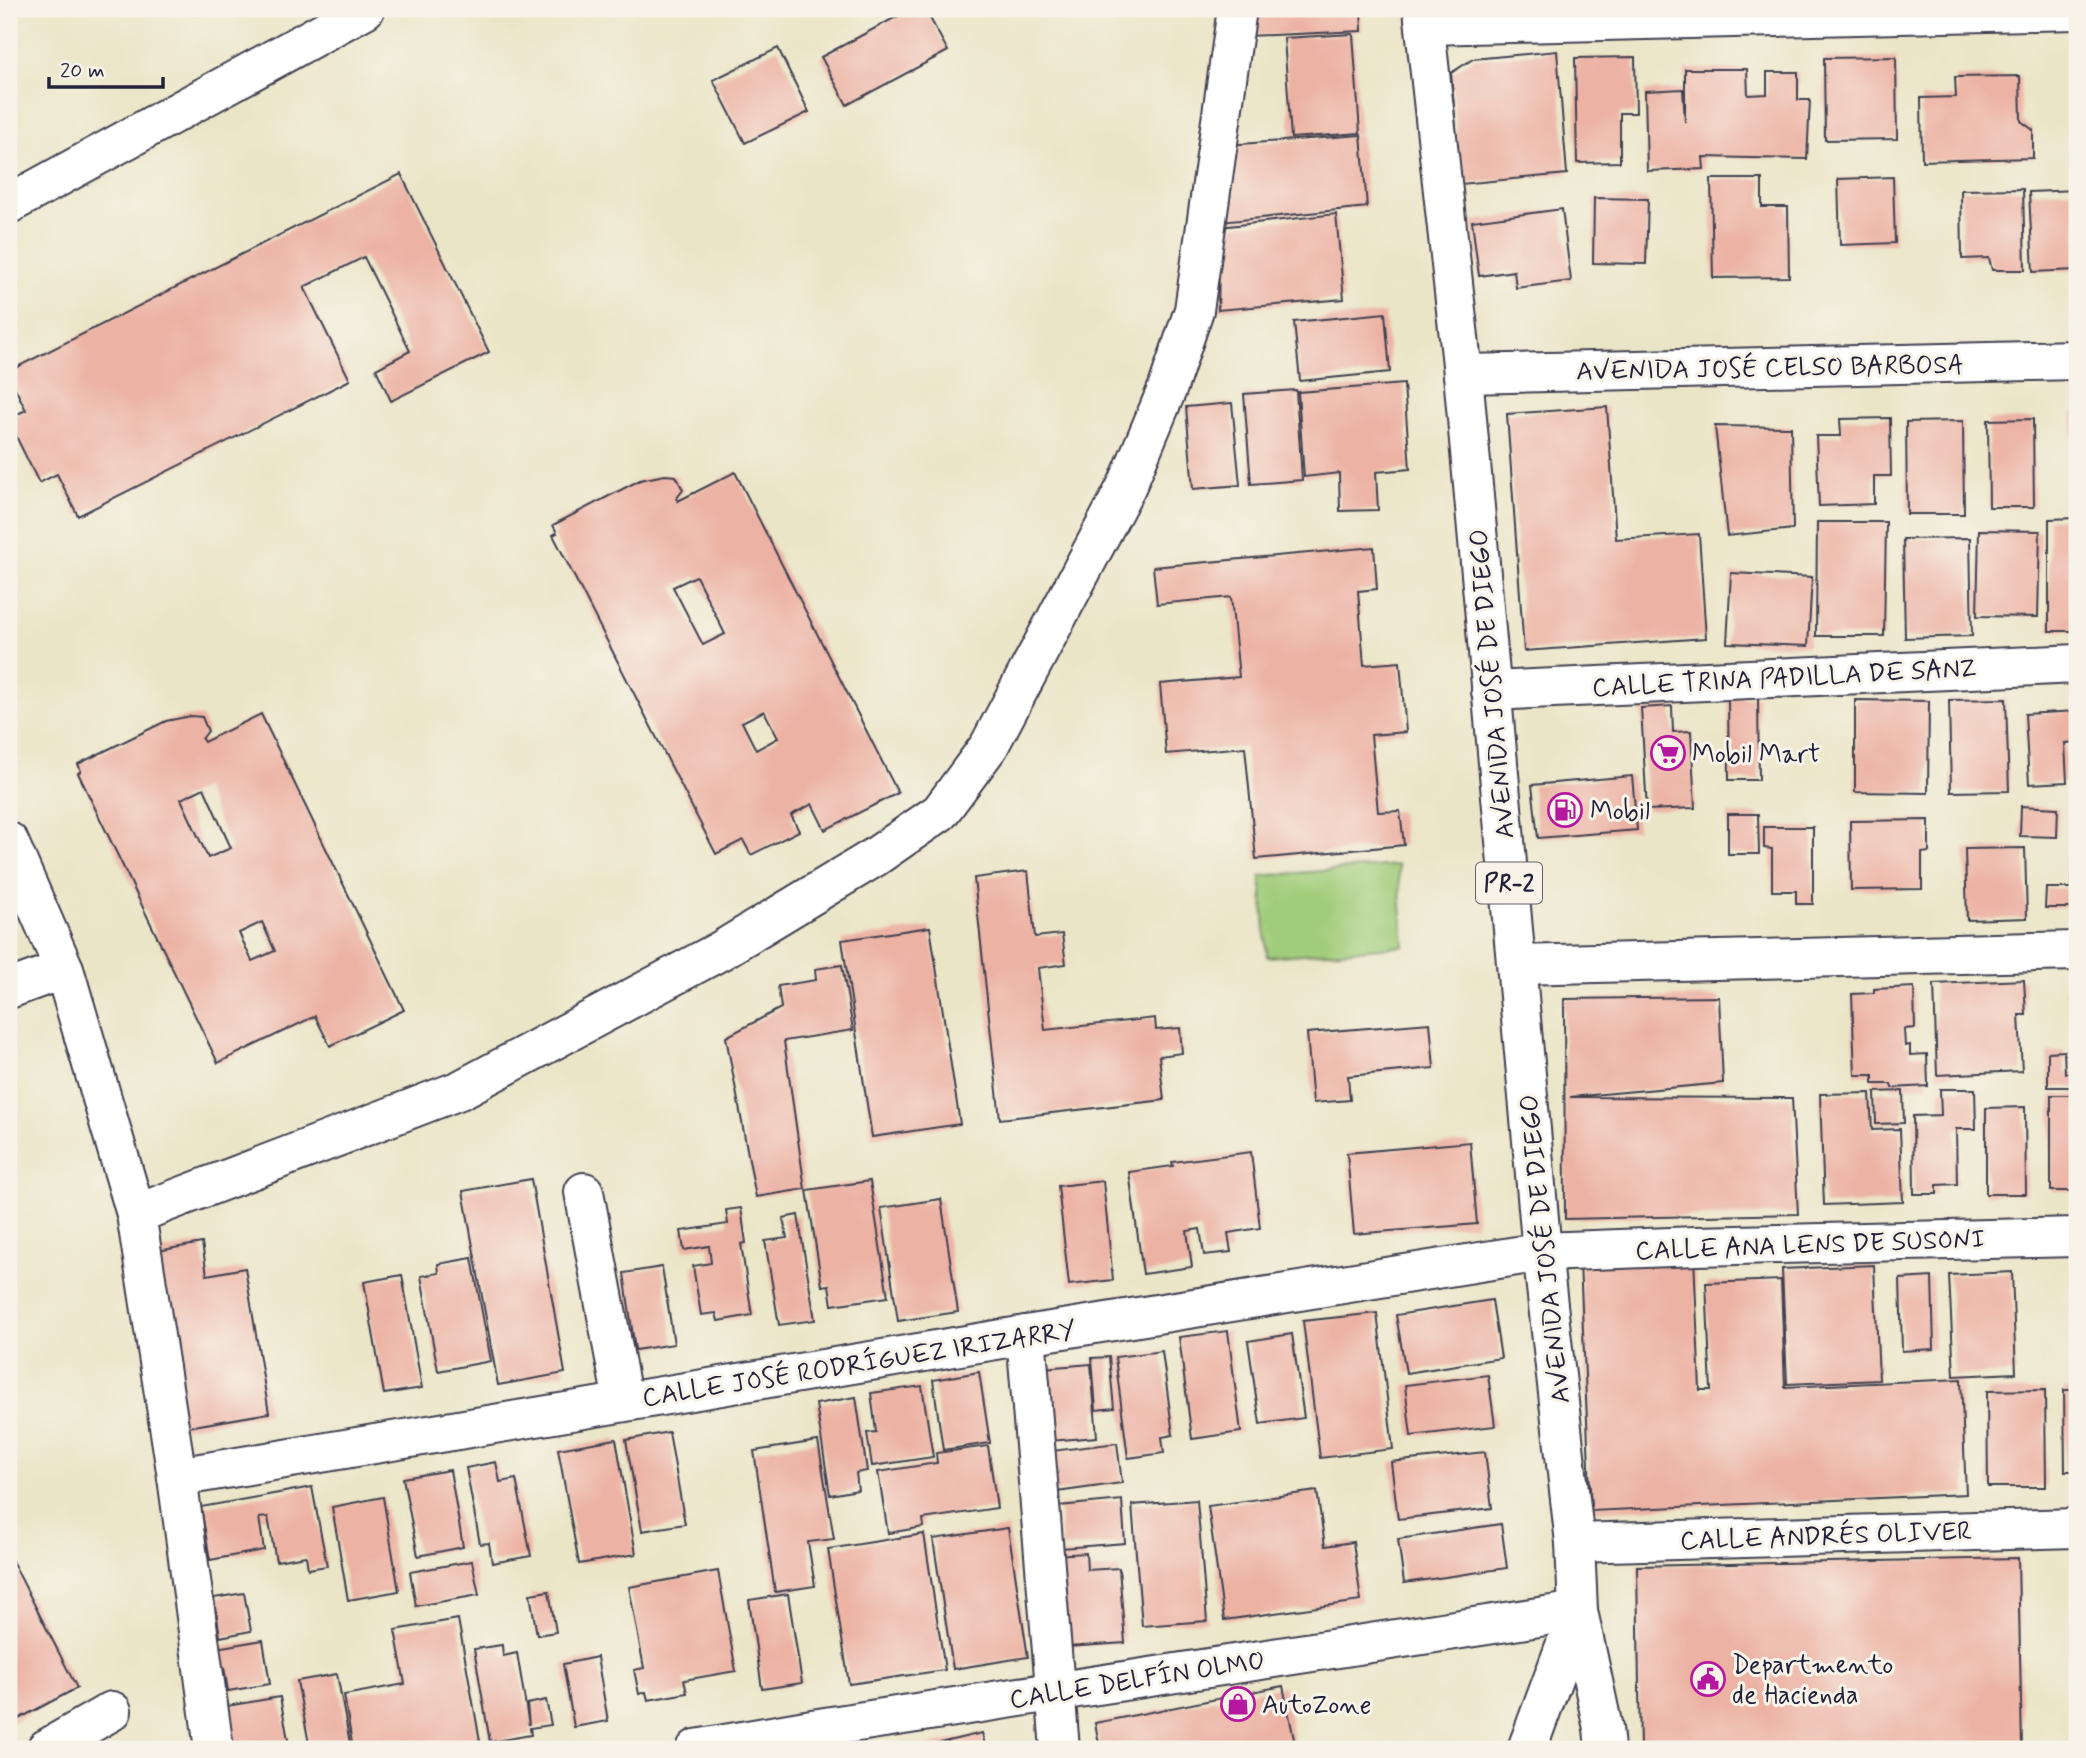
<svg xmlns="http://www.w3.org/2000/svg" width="2086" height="1758" font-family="Mynerve,sans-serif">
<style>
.green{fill:#a1cc79;stroke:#62775a;stroke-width:2}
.building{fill:#ecb2a4;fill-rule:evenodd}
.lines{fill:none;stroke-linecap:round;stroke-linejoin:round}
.minor-casing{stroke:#403f50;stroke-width:42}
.major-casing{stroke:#403f50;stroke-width:42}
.minor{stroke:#fff;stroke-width:38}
.major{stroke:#fff;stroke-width:38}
.labels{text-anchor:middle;stroke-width:6;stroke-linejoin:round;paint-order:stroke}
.shield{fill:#f7f3e8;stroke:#62616f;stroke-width:2}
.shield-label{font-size:24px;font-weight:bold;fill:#22223b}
.street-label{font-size:26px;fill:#22223b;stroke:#f7f3e8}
.poi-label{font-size:26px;fill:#22223b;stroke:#f7f3e8;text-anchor:start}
</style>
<rect width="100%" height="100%" fill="#f7f3e8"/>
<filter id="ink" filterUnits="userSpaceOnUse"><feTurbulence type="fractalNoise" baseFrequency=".0143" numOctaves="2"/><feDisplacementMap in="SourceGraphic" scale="14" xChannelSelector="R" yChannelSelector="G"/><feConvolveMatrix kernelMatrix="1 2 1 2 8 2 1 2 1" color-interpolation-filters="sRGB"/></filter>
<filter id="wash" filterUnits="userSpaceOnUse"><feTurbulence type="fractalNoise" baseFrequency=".00686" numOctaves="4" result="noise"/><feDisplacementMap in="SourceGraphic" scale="28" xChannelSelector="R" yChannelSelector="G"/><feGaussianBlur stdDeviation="1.57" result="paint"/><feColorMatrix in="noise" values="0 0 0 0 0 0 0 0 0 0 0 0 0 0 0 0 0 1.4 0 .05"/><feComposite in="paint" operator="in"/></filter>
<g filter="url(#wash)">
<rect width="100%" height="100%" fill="#ebe5c8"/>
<path class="green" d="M 1398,865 L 1404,946 L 1267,957 L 1261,876 Z"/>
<g id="blocks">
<g class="building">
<path d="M 911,9 L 925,9 L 948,51 L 847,105 L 821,57 Z"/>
<path d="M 1251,9 L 1361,9 L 1362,31 L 1248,36 Z"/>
<path d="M 1353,34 L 1360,133 L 1291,138 L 1284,38 Z"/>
<path d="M 778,48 L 809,112 L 745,143 L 713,80 Z"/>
<path d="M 1557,51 L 1567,174 L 1461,184 L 1451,73 L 1473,59 Z"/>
<path d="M 1635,57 L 1636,113 L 1620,113 L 1620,162 L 1577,163 L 1575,58 Z"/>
<path d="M 1896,57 L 1897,139 L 1825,140 L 1824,58 Z"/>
<path d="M 1685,69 L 1747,69 L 1748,95 L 1767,94 L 1767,72 L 1798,72 L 1798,100 L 1810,100 L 1807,159 L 1703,157 L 1704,169 L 1647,171 L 1645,91 L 1683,89 L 1685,122 Z"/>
<path d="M 2020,76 L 2021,121 L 2033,130 L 2033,158 L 1922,161 L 1921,98 L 1956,97 L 1955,77 Z"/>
<path d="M 1361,135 L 1367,207 L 1221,222 L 1228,145 Z"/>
<path d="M 401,174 L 489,352 L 391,401 L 376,369 L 410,351 L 364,257 L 304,287 L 350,380 L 78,516 L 57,474 L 39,483 L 9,422 L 9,418 L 26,410 L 9,376 L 9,371 Z"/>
<path d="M 1893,177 L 1895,243 L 1840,245 L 1838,179 Z"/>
<path d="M 1711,179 L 1762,179 L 1762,207 L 1788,207 L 1789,277 L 1713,278 Z"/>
<path d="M 2023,189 L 2025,270 L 1992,270 L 1989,258 L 1962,259 L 1961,190 Z"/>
<path d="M 2077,190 L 2077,270 L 2033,272 L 2029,192 Z"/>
<path d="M 1594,198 L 1648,199 L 1646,264 L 1593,263 Z"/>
<path d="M 1562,209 L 1571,281 L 1516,288 L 1514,271 L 1479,276 L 1472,221 Z"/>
<path d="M 1336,214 L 1344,299 L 1218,310 L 1220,227 Z"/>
<path d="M 1385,313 L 1390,372 L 1300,381 L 1294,322 Z"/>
<path d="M 1404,384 L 1410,469 L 1376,472 L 1378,510 L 1340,511 L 1339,473 L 1304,477 L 1298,392 Z"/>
<path d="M 1296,390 L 1302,480 L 1251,484 L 1244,394 Z"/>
<path d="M 1232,403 L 1240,485 L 1193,489 L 1186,407 Z"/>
<path d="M 1607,407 L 1616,539 L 1699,534 L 1706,638 L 1524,651 L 1507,414 Z"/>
<path d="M 2073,412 L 2077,412 L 2077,488 L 2075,488 Z"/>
<path d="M 1890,418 L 1891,476 L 1874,476 L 1874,504 L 1819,506 L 1816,436 L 1841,436 L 1840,419 Z"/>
<path d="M 2033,419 L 2034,507 L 1989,507 L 1988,420 Z"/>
<path d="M 1963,421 L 1964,514 L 1907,514 L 1906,422 Z"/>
<path d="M 1715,426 L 1791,427 L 1793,529 L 1727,536 Z"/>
<path d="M 735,472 L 898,793 L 825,830 L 812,804 L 791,815 L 799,831 L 751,855 L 743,840 L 716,854 L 553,535 L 557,533 L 553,525 L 640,480 L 665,475 L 676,476 L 683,490 L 677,498 L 678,501 ZM 696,576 L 725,634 L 703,645 L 673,587 ZM 764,711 L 778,738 L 756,750 L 742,722 Z"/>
<path d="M 2077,518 L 2077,631 L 2049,631 L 2049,519 Z"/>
<path d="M 1817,522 L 1886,522 L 1884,636 L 1816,636 Z"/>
<path d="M 1979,530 L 2040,531 L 2038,617 L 1977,616 Z"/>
<path d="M 1970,538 L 1972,636 L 1905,638 L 1903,539 Z"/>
<path d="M 1374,547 L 1377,589 L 1358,591 L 1364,665 L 1400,662 L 1406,732 L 1371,735 L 1378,812 L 1400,811 L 1404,845 L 1256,859 L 1245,747 L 1166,754 L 1160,684 L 1239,677 L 1231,597 L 1157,604 L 1153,567 Z"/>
<path d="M 1731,573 L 1812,577 L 1808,646 L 1727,643 Z"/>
<path d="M 1728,697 L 1758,697 L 1759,780 L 1729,780 Z"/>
<path d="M 2006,699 L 2009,791 L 1951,792 L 1949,700 Z"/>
<path d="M 1855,700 L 1929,701 L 1928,793 L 1855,792 Z"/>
<path d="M 1672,706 L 1673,732 L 1691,731 L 1695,808 L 1647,810 L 1641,708 Z"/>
<path d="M 2077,711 L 2077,742 L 2065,743 L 2067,782 L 2029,784 L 2025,714 Z"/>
<path d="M 261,714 L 404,1010 L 330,1046 L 315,1016 L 218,1063 L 78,773 L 81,771 L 78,764 L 166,721 L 191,716 L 202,717 L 208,731 L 202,739 L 204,742 ZM 204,788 L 231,848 L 208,858 L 181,799 ZM 262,922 L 275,951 L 252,961 L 239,933 Z"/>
<path d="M 1632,776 L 1637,830 L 1538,838 L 1532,785 Z"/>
<path d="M 2021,806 L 2058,808 L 2057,837 L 2020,836 Z"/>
<path d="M 1728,814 L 1758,814 L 1759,854 L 1728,854 Z"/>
<path d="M 2074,818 L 2077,818 L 2077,908 L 2045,908 L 2046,888 L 2072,888 Z"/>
<path d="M 1929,820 L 1929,852 L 1922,853 L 1922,889 L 1851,890 L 1850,821 Z"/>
<path d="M 1764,827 L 1813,827 L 1813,904 L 1796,904 L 1796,891 L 1772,891 L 1772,849 L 1764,848 Z"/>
<path d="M 2025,848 L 2027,918 L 1967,920 L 1965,849 Z"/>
<path d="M 1028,871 L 1035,937 L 1062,934 L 1066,964 L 1038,968 L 1045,1030 L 1155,1018 L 1156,1030 L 1180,1028 L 1182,1053 L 1159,1056 L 1164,1100 L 1000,1119 L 974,878 Z"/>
<path d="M 930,927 L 960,1124 L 872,1137 L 842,940 Z"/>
<path d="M 842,965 L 853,1030 L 784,1041 L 805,1189 L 756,1197 L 726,1037 L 781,1008 L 778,986 L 816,980 L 815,969 Z"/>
<path d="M 2024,980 L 2026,1015 L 2019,1015 L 2022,1071 L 1937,1075 L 1934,984 Z"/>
<path d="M 2072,985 L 2077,985 L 2077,1066 L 2074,1066 Z"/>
<path d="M 1914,987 L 1915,1028 L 1904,1029 L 1905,1046 L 1910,1045 L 1910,1055 L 1927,1054 L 1928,1086 L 1892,1088 L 1891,1084 L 1873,1084 L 1873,1075 L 1855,1075 L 1852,994 L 1874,993 L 1874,989 Z"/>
<path d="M 1719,997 L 1723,1083 L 1570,1097 L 1792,1098 L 1798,1214 L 1565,1219 L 1564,999 Z"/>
<path d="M 1430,1023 L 1434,1068 L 1348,1076 L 1350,1100 L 1313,1103 L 1307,1033 Z"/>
<path d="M 2064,1051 L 2065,1073 L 2077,1073 L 2077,1087 L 2048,1087 L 2048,1052 Z"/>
<path d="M 1940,1089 L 1975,1089 L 1976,1129 L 1956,1129 L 1957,1184 L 1937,1185 L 1937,1194 L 1914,1194 L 1913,1116 L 1941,1115 Z"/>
<path d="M 1903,1091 L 1904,1123 L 1876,1124 L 1875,1092 Z"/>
<path d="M 1870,1093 L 1872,1130 L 1900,1129 L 1903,1202 L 1824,1205 L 1820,1094 Z"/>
<rect x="2051" y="1095" width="26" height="96"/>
<path d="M 2025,1107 L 2026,1194 L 1986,1194 L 1986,1108 Z"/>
<path d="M 1470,1142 L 1477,1224 L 1354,1234 L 1347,1153 Z"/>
<path d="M 1251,1152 L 1260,1228 L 1228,1233 L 1231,1252 L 1204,1255 L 1200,1229 L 1187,1231 L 1192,1267 L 1143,1274 L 1129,1172 L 1173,1166 L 1172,1162 Z"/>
<path d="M 531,1179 L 565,1373 L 498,1385 L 463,1191 Z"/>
<path d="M 870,1181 L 888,1297 L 832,1305 L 829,1285 L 822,1286 L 807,1190 Z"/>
<path d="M 1103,1181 L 1113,1280 L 1069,1285 L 1058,1186 Z"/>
<path d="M 941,1199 L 958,1312 L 898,1321 L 881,1208 Z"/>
<path d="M 741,1208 L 746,1243 L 741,1244 L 752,1315 L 718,1321 L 716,1313 L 701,1315 L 693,1266 L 711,1263 L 709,1246 L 684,1250 L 681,1231 L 728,1224 L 726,1210 Z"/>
<path d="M 798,1215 L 815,1320 L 779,1325 L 765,1241 L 787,1238 L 783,1218 Z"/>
<path d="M 202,1243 L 207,1275 L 245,1268 L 269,1413 L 182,1428 L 152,1252 Z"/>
<path d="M 472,1258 L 491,1361 L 438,1371 L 421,1276 L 439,1273 L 438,1264 Z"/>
<path d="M 1694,1258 L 1700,1390 L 1711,1390 L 1706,1283 L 1781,1280 L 1785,1387 L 1961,1379 L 1966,1494 L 1591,1511 L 1580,1263 Z"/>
<path d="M 1874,1265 L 1879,1380 L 1787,1384 L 1782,1269 Z"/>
<path d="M 662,1267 L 674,1344 L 635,1350 L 624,1273 Z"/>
<path d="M 2012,1272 L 2016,1373 L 1954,1376 L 1949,1275 Z"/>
<path d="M 402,1275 L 422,1388 L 384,1394 L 364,1282 Z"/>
<path d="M 1932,1277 L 1934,1349 L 1902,1351 L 1900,1279 Z"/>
<path d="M 1492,1300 L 1501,1358 L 1406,1373 L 1396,1315 Z"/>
<path d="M 1377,1313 L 1393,1449 L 1320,1458 L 1303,1321 Z"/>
<path d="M 1228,1331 L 1241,1432 L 1192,1439 L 1179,1337 Z"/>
<path d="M 1292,1334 L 1304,1418 L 1260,1424 L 1248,1341 Z"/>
<path d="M 1162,1351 L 1173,1435 L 1162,1437 L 1164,1453 L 1128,1458 L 1115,1357 Z"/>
<path d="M 1109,1357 L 1114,1408 L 1096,1410 L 1092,1358 Z"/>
<path d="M 1091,1364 L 1097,1437 L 1049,1441 L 1043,1368 Z"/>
<path d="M 979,1372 L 990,1443 L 943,1450 L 933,1380 Z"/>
<path d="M 1488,1375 L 1495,1426 L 1411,1436 L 1405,1385 Z"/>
<path d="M 922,1386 L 933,1457 L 872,1466 L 867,1433 L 876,1432 L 871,1393 Z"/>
<path d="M 2045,1390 L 2046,1487 L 1988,1487 L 1987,1391 Z"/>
<path d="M 2064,1390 L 2077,1390 L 2077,1471 L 2065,1471 Z"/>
<path d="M 856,1397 L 867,1471 L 856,1473 L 858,1490 L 830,1495 L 816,1404 Z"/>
<path d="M 669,1432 L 685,1524 L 642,1531 L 626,1440 Z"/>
<path d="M 616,1439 L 636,1554 L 579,1564 L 558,1449 Z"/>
<path d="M 818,1441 L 834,1539 L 808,1542 L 815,1586 L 775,1592 L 754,1451 Z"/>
<path d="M 1117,1443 L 1122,1483 L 1049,1493 L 1043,1452 Z"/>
<path d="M 988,1446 L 997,1508 L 923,1519 L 924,1527 L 888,1533 L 878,1472 L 937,1463 L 936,1453 Z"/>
<path d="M 1485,1452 L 1492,1508 L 1398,1519 L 1391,1462 Z"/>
<path d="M 496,1462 L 500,1482 L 516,1479 L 531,1556 L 492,1563 L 489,1543 L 480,1544 L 466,1468 Z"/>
<path d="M 450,1470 L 463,1547 L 418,1556 L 403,1478 Z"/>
<path d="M 312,1487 L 327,1566 L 308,1569 L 306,1556 L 276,1561 L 268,1517 L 259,1518 L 264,1550 L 210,1560 L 201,1507 Z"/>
<path d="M 1317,1491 L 1325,1546 L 1353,1542 L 1361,1601 L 1224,1620 L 1208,1506 Z"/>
<path d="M 383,1497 L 399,1591 L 348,1600 L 332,1507 Z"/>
<path d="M 1122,1500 L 1125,1543 L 1062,1548 L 1059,1506 Z"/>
<path d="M 1197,1500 L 1207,1621 L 1142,1626 L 1132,1505 Z"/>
<path d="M 1501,1524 L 1507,1568 L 1404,1583 L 1398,1539 Z"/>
<path d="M 1008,1528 L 1028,1657 L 953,1669 L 933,1539 Z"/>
<path d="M 924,1534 L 945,1670 L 849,1684 L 828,1549 Z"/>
<path d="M 1086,1553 L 1087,1570 L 1119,1568 L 1125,1643 L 1067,1647 L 1054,1555 Z"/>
<path d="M 9,1555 L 77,1688 L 9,1724 Z"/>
<path d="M 2018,1558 L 2022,1749 L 1640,1749 L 1637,1566 Z"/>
<path d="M 472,1561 L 479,1595 L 416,1606 L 410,1572 Z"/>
<path d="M 718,1571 L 736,1671 L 684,1680 L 687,1693 L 648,1700 L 646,1692 L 639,1694 L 634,1670 L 644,1668 L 629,1587 Z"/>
<path d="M 549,1591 L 556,1632 L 537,1635 L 530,1594 Z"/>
<path d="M 244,1593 L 251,1631 L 220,1637 L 214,1598 Z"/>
<path d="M 788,1594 L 802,1683 L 762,1689 L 749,1600 Z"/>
<path d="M 458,1619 L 480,1741 L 431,1749 L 353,1749 L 344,1695 L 405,1684 L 395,1630 Z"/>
<path d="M 263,1640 L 270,1684 L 228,1691 L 224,1667 L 219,1668 L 216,1648 Z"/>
<path d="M 502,1645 L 503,1656 L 517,1653 L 529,1725 L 527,1704 L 546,1700 L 551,1725 L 530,1728 L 531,1735 L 490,1742 L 474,1649 Z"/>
<path d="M 597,1657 L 608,1721 L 574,1727 L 563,1664 Z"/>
<path d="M 337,1674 L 351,1749 L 310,1749 L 297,1681 Z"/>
<path d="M 1283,1686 L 1296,1749 L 1100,1749 L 1095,1723 Z"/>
<path d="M 280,1697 L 289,1745 L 269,1749 L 229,1749 L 221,1707 Z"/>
<path d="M 982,1733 L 986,1749 L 918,1749 L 918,1748 Z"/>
</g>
</g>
</g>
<g filter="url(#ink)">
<use href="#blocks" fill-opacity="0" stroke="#403f50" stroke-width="2"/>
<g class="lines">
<g class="minor-casing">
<g id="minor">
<path d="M 1425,25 L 2077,10"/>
<path d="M 9,204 L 365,9"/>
<path d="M 1463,374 L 2077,360"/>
<path d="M 1491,691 L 2077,664"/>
<path d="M 9,842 L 64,969 L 136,1214 L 177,1477 L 214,1749"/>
<path d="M 1517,965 L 2077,951"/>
<path d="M 9,989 L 64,969"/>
<path d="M 584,1192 L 623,1402"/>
<path d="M 136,1214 L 460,1090 L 720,951 L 875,857 L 940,812 L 989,746 L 1127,485 L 1168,387 L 1194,310 L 1237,9"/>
<path d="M 1026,1335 L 1060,1749"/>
<path d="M 177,1477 L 1026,1335 L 1542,1252 L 1696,1246 L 2077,1237"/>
<path d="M 1575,1543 L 2077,1528"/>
<path d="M 46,1749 L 112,1711"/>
<path d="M 696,1749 L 806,1730 L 1578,1611 L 1603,1728 L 1605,1749"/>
</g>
</g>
<g class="major-casing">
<path id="major" d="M 1423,9 L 1463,374 L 1542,1252 L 1575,1543 L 1578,1611 L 1527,1749"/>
</g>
<use href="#minor" class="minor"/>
<use href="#major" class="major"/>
</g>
</g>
<defs>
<g id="supermarket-ring" transform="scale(1.75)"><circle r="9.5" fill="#f7f3e8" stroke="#b5179e" stroke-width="1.5"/><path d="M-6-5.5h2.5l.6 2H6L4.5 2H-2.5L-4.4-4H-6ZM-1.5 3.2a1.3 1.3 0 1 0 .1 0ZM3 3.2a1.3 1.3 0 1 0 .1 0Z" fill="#b5179e"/></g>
<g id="fuel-ring" transform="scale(1.75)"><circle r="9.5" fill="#f7f3e8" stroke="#b5179e" stroke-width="1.5"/><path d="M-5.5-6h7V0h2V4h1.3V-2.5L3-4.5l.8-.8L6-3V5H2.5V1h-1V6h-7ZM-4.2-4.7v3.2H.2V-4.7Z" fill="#b5179e"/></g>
<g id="civic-ring" transform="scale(1.75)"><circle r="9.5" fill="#f7f3e8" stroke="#b5179e" stroke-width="1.5"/><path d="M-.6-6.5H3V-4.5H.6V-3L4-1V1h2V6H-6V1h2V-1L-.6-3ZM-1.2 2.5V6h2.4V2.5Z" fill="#b5179e"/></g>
<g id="shop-ring" transform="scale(1.75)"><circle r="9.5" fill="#f7f3e8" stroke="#b5179e" stroke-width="1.5"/><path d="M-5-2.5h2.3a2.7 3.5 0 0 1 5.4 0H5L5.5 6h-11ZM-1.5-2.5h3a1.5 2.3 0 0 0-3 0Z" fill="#b5179e"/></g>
</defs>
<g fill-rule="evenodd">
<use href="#supermarket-ring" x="1668" y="753"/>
<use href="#fuel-ring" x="1565" y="810"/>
<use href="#civic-ring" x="1708" y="1679"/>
<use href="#shop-ring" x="1238" y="1704"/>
</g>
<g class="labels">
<rect class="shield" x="1476" y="862.5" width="66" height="41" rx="5"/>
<g class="shield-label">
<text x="1509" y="891">PR-2</text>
</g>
<g class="street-label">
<text transform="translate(1770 367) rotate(-1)" y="9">AVENIDA JOSÉ CELSO BARBOSA</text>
<text transform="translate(1784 677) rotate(-3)" y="9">CALLE TRINA PADILLA DE SANZ</text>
<text transform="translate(1491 684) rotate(-95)" y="9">AVENIDA JOSÉ DE DIEGO</text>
<text transform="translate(1810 1244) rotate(-2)" y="9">CALLE ANA LENS DE SUSONI</text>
<text transform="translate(1544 1249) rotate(-96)" y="9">AVENIDA JOSÉ DE DIEGO</text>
<text transform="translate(859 1363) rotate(-9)" y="9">CALLE JOSÉ RODRÍGUEZ IRIZARRY</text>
<text transform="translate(1826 1535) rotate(-2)" y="9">CALLE ANDRÉS OLIVER</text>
<text transform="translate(1137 1679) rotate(-9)" y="9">CALLE DELFÍN OLMO</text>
</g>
<g class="poi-label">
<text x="1692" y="762">Mobil Mart</text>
<text x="1590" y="819">Mobil</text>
<text x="1732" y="1673">Departmento<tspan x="1732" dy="30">de Hacienda</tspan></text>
<text x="1262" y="1713">AutoZone</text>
</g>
</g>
<rect width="2086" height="1758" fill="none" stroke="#f7f3e8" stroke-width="35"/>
<path d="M49 77v10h114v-10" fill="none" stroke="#22223b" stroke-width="3.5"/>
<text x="60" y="77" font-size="21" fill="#22223b" stroke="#f7f3e8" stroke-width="5" paint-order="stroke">20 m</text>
</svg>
